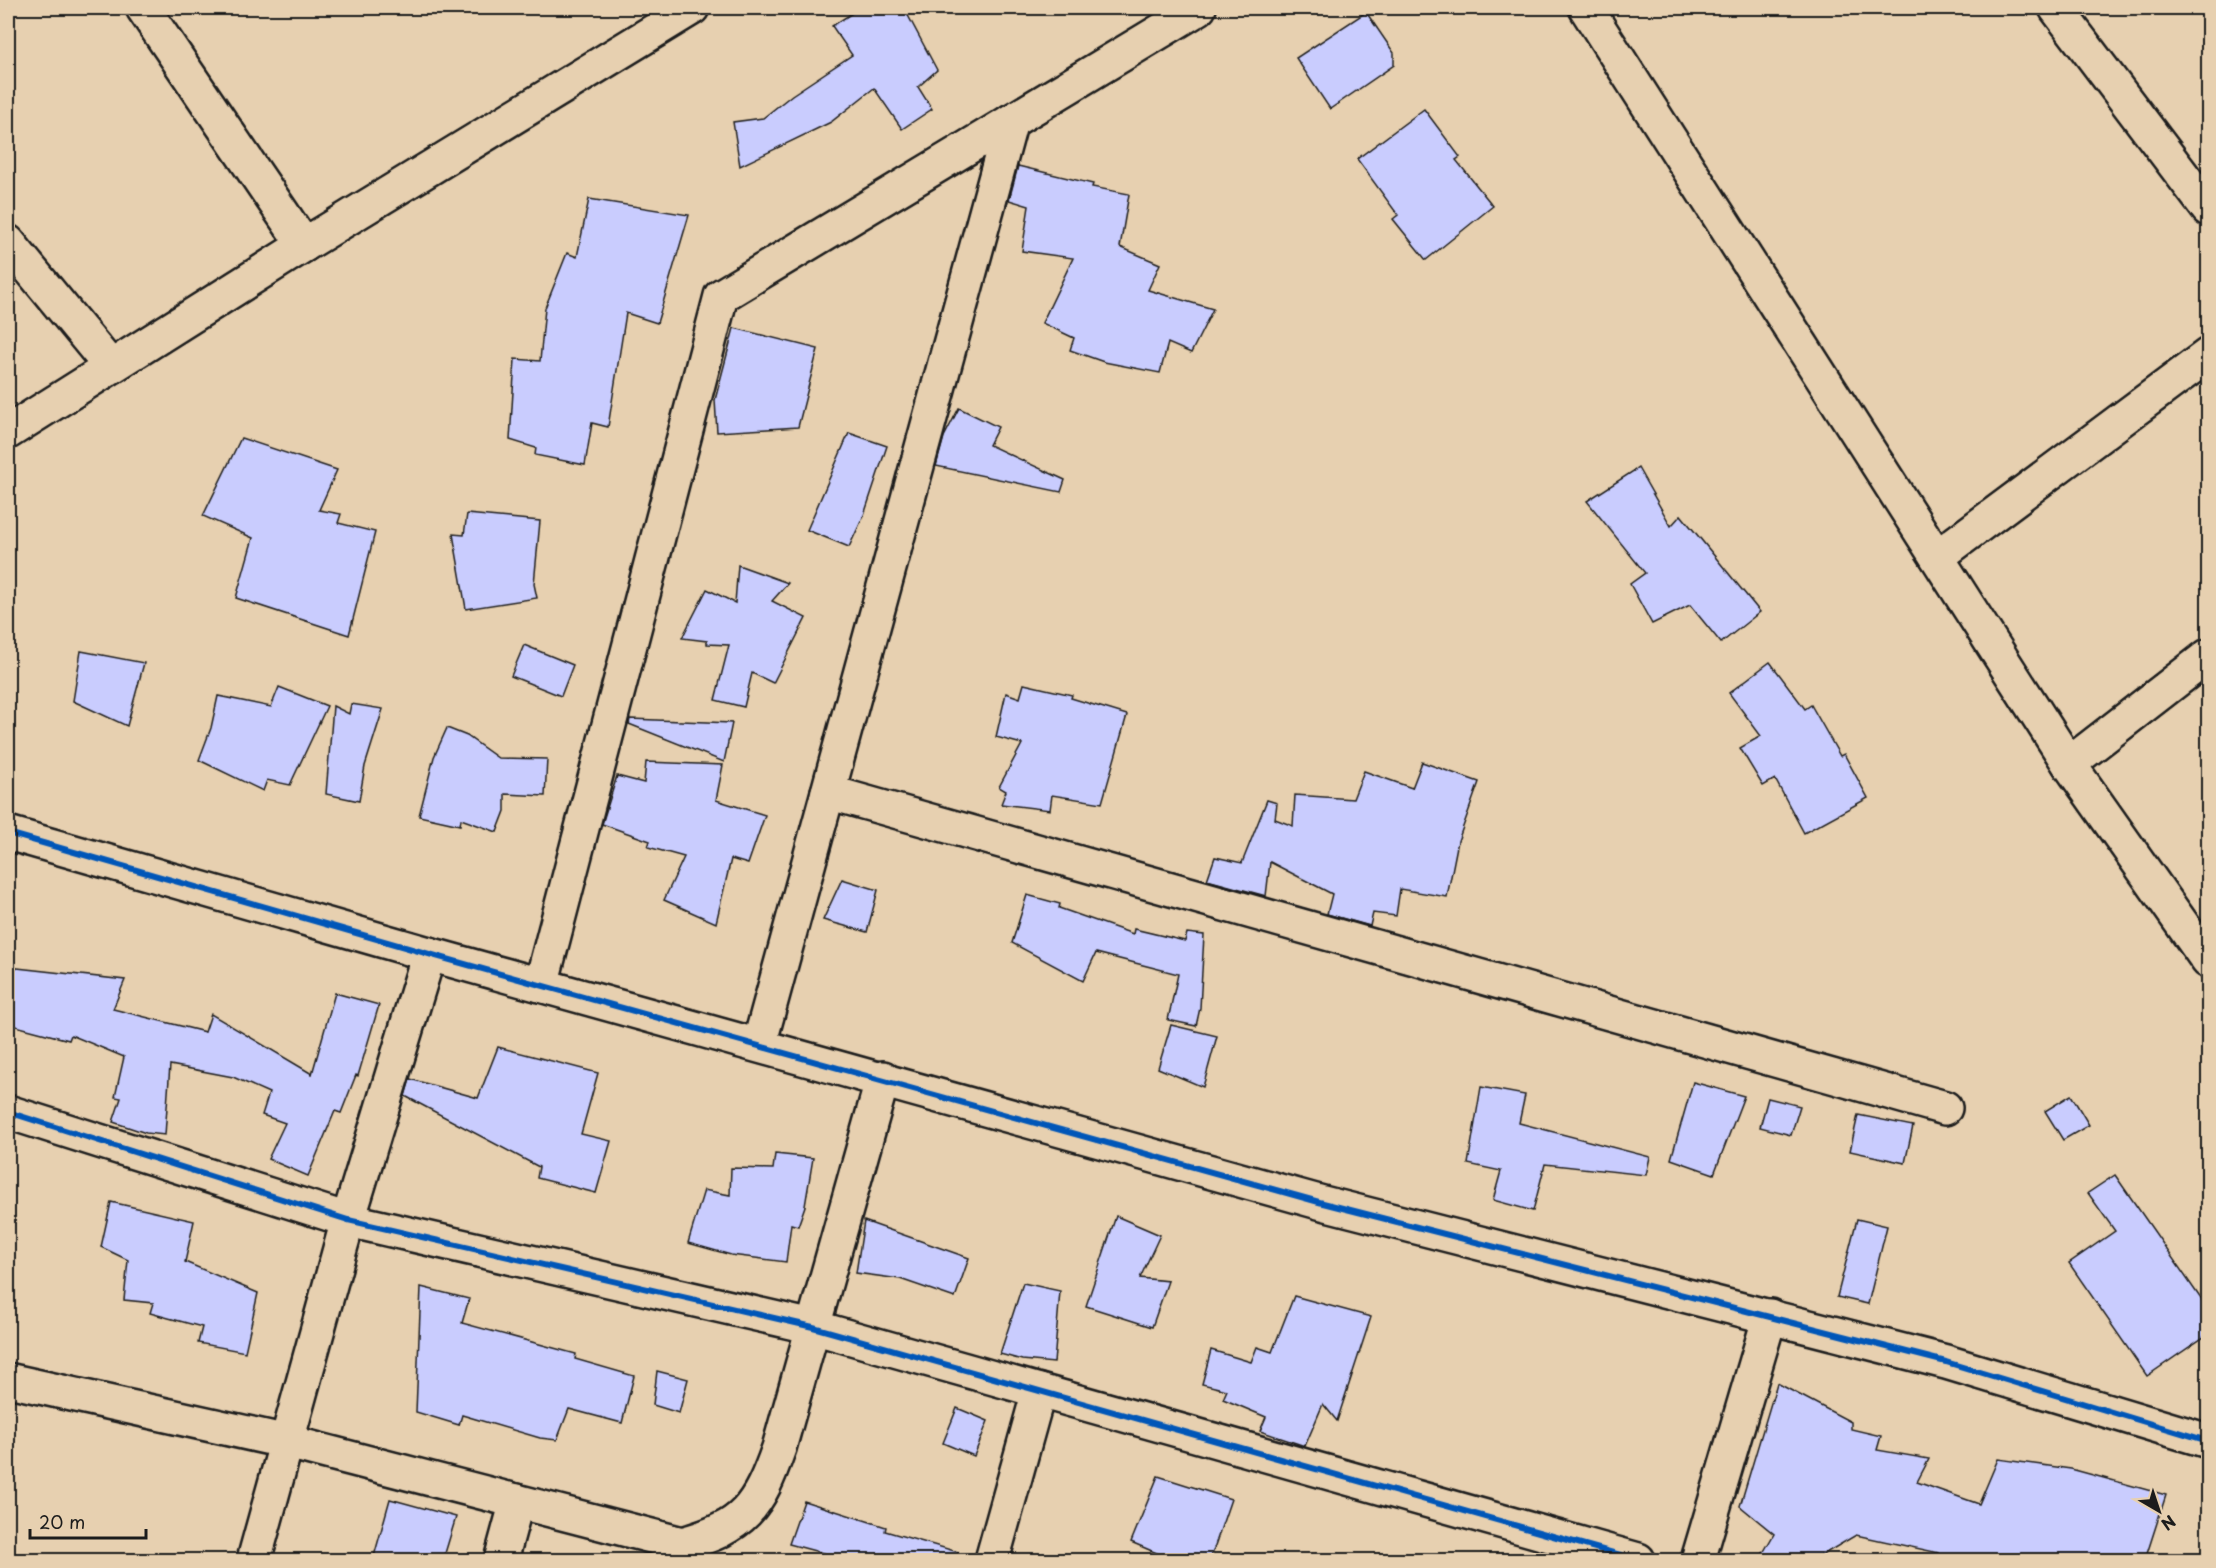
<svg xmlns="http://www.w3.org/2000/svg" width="2216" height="1568" font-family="'Playpen Sans',sans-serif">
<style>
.building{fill:#c9ccfe;stroke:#1c1c1c;stroke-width:1.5}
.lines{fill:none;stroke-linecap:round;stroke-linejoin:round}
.street-casing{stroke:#1c1c1c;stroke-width:38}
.secondary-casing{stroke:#1c1c1c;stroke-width:38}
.street{stroke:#e7d0b0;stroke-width:33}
.secondary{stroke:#e7d0b0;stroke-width:33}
.cycleway-casing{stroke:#e7d0b0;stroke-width:10}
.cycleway{stroke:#0057b8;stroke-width:6}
</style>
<rect width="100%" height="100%" fill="#e7d0b0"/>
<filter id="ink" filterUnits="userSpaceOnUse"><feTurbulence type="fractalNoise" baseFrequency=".0167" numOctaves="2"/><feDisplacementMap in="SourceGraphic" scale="12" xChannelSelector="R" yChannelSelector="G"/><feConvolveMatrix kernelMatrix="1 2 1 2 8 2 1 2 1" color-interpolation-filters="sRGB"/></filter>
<g filter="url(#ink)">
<g class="building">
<path d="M 860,8 L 904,8 L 937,70 L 918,87 L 932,109 L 902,129 L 874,88 L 831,122 L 740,166 L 733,122 L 763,118 L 792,95 L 852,55 L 832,26 Z"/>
<path d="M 1366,12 L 1394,53 L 1394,65 L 1330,109 L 1296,58 Z"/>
<path d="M 1424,109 L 1460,157 L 1456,160 L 1493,206 L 1426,260 L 1393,219 L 1398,215 L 1357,159 Z"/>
<path d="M 1018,166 L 1093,184 L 1092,187 L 1129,194 L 1120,247 L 1160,264 L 1148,290 L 1213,309 L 1191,353 L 1168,343 L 1160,373 L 1104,362 L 1070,350 L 1074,338 L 1042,323 L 1073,258 L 1022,251 L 1029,206 L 1009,200 Z"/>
<path d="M 589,199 L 689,215 L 657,323 L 626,313 L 608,427 L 592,423 L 585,465 L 535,455 L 536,448 L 510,440 L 515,359 L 540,361 L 545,308 L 567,253 L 577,257 Z"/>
<path d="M 734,328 L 818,349 L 798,427 L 717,432 L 715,400 Z"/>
<path d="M 959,408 L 998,427 L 989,445 L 1065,480 L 1061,492 L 936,466 L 944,437 Z"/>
<path d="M 849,433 L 887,446 L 864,515 L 849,547 L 807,530 Z"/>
<path d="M 241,438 L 337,470 L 319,510 L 341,514 L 338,523 L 375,532 L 349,635 L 236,598 L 253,538 L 203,516 Z"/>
<path d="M 1638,468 L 1671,526 L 1681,515 L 1760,612 L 1721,643 L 1690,605 L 1652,624 L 1630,584 L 1645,573 L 1587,501 Z"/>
<path d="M 467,514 L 540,521 L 534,584 L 537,598 L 466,609 L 453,534 L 464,535 Z"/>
<path d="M 738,565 L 788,583 L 772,601 L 806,618 L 773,683 L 752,673 L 744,707 L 715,700 L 729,645 L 707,644 L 707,641 L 682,638 L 707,589 L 735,603 Z"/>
<path d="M 524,645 L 573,665 L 561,696 L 511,676 Z"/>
<path d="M 81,651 L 144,663 L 127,726 L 73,701 Z"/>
<path d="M 1770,662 L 1805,709 L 1811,705 L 1840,756 L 1844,754 L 1868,798 L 1804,833 L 1775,779 L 1763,786 L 1740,748 L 1761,736 L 1729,693 Z"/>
<path d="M 1024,684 L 1072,695 L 1071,698 L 1127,715 L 1102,803 L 1052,795 L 1050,810 L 1001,804 L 1006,791 L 999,787 L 1022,744 L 996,737 L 1006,693 L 1020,698 Z"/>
<path d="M 279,687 L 327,706 L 290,785 L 267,780 L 263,791 L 199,760 L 211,728 L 218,696 L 271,707 Z"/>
<path d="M 351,704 L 383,709 L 365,766 L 359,801 L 326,794 L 333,706 L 349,714 Z"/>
<path d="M 630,719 L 732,723 L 724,762 L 629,724 Z"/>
<path d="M 447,728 L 467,736 L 498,758 L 547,759 L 545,796 L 505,794 L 505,811 L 497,832 L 461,819 L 460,825 L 419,816 L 434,757 Z"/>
<path d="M 646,762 L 723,765 L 716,800 L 765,815 L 748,864 L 731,859 L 716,923 L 664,900 L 684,857 L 648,847 L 650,841 L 602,824 L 617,776 L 644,783 Z"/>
<path d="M 1422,762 L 1479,782 L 1458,841 L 1447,897 L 1400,889 L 1396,916 L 1373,913 L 1370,926 L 1327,914 L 1332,894 L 1270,862 L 1266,896 L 1207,880 L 1215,857 L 1242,863 L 1267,800 L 1277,803 L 1275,819 L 1293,826 L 1295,795 L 1353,799 L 1364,771 L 1412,788 Z"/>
<path d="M 842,879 L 878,890 L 867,932 L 823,920 Z"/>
<path d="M 1027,895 L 1060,904 L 1059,908 L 1133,934 L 1134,929 L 1185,941 L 1187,933 L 1204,935 L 1200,1008 L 1196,1026 L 1168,1020 L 1178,974 L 1096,953 L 1083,981 L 1012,943 Z"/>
<path d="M 8,967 L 125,980 L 113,1009 L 205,1032 L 211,1014 L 312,1074 L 335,993 L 379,1005 L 358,1076 L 356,1075 L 341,1113 L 335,1111 L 308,1176 L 268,1159 L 285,1123 L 262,1115 L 269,1093 L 233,1077 L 170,1065 L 165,1135 L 146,1133 L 113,1122 L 121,1098 L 115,1097 L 124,1057 L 71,1035 L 69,1040 L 8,1024 Z"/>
<path d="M 1171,1025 L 1217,1036 L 1203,1087 L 1158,1068 Z"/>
<path d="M 498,1047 L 598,1073 L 581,1134 L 611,1141 L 596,1193 L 537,1178 L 539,1167 L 405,1096 L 410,1079 L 478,1098 Z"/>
<path d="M 1693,1082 L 1744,1096 L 1714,1174 L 1671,1159 Z"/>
<path d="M 1481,1087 L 1525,1095 L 1519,1123 L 1650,1157 L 1646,1175 L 1545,1164 L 1533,1211 L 1493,1200 L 1501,1171 L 1468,1164 Z"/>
<path d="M 2071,1095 L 2089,1125 L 2063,1140 L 2045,1111 Z"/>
<path d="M 1768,1098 L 1800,1106 L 1791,1135 L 1760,1127 Z"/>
<path d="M 1858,1115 L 1913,1126 L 1905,1163 L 1850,1151 Z"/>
<path d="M 775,1154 L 813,1158 L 805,1206 L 798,1226 L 791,1224 L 786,1262 L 731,1255 L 688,1243 L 704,1190 L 730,1195 L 731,1168 L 773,1169 Z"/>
<path d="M 2115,1175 L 2208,1309 L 2208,1334 L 2147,1376 L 2069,1263 L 2115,1231 L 2088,1193 Z"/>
<path d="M 111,1202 L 194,1221 L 185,1262 L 258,1293 L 245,1352 L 198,1343 L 202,1327 L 150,1313 L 153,1303 L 124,1300 L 128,1260 L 101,1247 Z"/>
<path d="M 1116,1216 L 1160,1235 L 1140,1278 L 1168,1281 L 1152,1327 L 1086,1306 Z"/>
<path d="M 1857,1219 L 1887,1226 L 1868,1304 L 1837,1297 Z"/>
<path d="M 864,1221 L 969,1258 L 955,1298 L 900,1279 L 856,1273 Z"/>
<path d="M 1023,1283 L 1060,1291 L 1054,1363 L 1022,1360 L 1000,1354 Z"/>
<path d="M 421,1287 L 469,1299 L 462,1323 L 576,1354 L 575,1359 L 634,1376 L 622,1423 L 569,1409 L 557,1440 L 540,1438 L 462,1415 L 459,1425 L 416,1412 Z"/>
<path d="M 1294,1296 L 1371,1317 L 1337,1421 L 1323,1404 L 1305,1446 L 1260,1431 L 1266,1417 L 1223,1399 L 1227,1390 L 1202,1384 L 1211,1350 L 1251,1362 L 1257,1347 L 1272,1352 Z"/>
<path d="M 657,1371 L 688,1379 L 679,1413 L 653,1405 Z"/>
<path d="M 1777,1383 L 1851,1422 L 1851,1429 L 1881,1436 L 1877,1450 L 1929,1459 L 1917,1482 L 1979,1504 L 1998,1459 L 2071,1469 L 2166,1495 L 2145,1560 L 1936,1560 L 1939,1553 L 1856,1535 L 1814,1560 L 1759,1560 L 1774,1534 L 1740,1506 Z"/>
<path d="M 957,1408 L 988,1421 L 974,1456 L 943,1443 Z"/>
<path d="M 1158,1476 L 1231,1499 L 1210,1560 L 1173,1560 L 1131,1542 Z"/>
<path d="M 390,1499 L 456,1517 L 443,1560 L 373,1560 Z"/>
<path d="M 804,1501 L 886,1527 L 885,1531 L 958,1552 L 957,1560 L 849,1560 L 789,1544 Z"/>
</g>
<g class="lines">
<g class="street-casing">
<g id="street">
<path d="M 143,8 L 304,245"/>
<path d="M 2056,8 L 2208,209"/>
<path d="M 8,242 L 110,366"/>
<path d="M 8,432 L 304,245 L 692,8"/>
<path d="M 1937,557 L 2208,355"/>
<path d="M 2069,764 L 2208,656"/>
<path d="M 828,792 L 1945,1108"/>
<path d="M 8,833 L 429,954 L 1319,1202 L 1946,1362 L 2208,1441"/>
<path d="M 541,985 L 721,296 L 1199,8"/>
<path d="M 759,1045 L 1011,121"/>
<path d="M 8,1112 L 348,1220 L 813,1327 L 1638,1560"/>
<path d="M 8,1380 L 288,1442 L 682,1544 C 745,1527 758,1507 779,1448 L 883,1078"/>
<path d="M 254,1560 L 348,1220 L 429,954"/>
<path d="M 501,1560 L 517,1501"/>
<path d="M 992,1560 L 1039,1391"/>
<path d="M 1698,1560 L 1770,1316"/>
</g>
</g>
<g class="secondary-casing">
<path id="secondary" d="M 1586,8 L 2069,764 L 2208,961"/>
</g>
<use href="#street" class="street"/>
<use href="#secondary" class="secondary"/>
<g class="cycleway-casing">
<g id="cycleway">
<path d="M 8,833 L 429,954 L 1319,1202 L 1946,1362 L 2208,1441"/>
<path d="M 8,1112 L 348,1220 L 813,1327 L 1638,1560"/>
</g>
</g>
<use href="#cycleway" class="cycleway"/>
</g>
</g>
<rect width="2216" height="1568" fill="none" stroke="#e7d0b0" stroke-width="30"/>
<rect x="15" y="15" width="2186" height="1538" fill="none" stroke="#1c1c1c" stroke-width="2" filter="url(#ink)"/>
<g transform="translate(2159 1511) rotate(141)" stroke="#e7d0b0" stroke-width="4.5" paint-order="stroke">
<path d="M0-4.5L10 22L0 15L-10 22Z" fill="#1c1c1c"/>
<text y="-9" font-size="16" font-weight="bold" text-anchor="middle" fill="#1c1c1c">N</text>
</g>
<path d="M30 1529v9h116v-9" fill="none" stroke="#1c1c1c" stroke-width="3"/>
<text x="39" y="1529" font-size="18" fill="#1c1c1c" stroke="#e7d0b0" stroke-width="4.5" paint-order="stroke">20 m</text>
</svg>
